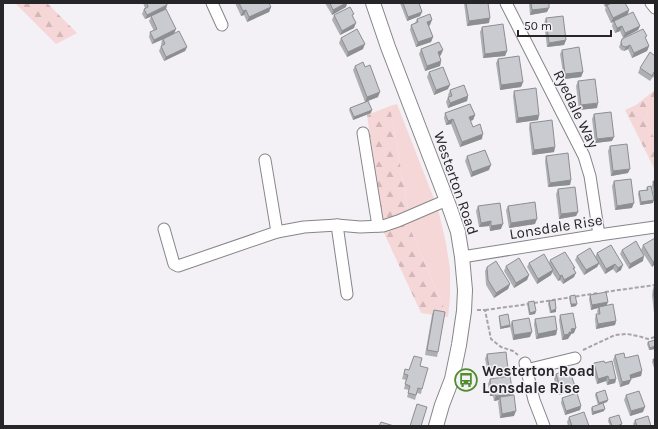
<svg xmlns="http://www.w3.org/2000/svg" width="658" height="429" font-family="Karla,sans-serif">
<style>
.green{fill:#f6d7d8}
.forest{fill:url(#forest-firs)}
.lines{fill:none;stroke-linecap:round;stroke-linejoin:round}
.minor-casing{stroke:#878589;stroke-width:13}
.tertiary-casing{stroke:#878589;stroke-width:16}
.path{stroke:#a6a4a8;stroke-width:2;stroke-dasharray:4 2;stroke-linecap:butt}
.minor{stroke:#fff;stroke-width:11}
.tertiary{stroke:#fff;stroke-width:14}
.wall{fill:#aeafb3}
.shaded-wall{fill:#8d8e92}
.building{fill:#cacbd0;stroke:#8d8e92}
.labels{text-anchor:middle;stroke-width:3;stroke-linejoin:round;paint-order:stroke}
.street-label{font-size:15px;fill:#262527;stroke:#f3f1f6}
.poi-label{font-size:15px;font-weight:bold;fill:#262527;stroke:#f3f1f6;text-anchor:start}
</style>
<defs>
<pattern id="forest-firs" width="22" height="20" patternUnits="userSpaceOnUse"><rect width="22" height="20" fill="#f6d7d8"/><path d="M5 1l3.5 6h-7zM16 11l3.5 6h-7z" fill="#d3b8b9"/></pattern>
</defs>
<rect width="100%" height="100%" fill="#f3f1f6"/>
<g class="green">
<path d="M 397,104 L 438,209 L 446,243 L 450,269 L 450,298 L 448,317 L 412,233 L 390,106 Z"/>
<path d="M 655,106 L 655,139 L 644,118 Z"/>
</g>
<g class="forest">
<path d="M 15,3 L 47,3 L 77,33 L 56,44 Z"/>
<path d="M 655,90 L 655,106 L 644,118 L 655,139 L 655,170 L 625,110 L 636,105 Z"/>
<path d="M 390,106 L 412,233 L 448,317 L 421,313 L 384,233 L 367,115 Z"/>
</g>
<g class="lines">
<g class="minor-casing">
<g id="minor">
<path d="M 212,3 L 222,25"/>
<path d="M 506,3 L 584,156 L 590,176 L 599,235"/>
<path d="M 651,3 L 655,8"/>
<path d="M 363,133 L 378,226"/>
<path d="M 265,160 L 277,232"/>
<path d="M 337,225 L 347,294"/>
<path d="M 164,229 L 174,264 L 178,266 L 277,232 L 304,227 L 337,225 L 360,227 L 383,226 L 398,221 L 447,200"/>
<path d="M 462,257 L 599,235 L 655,227"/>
<path d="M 525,363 L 534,400 L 544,426"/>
<path d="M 526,370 L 575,358"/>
</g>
</g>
<g class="tertiary-casing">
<path id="tertiary" d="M 373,3 L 388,47 L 449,206 L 458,232 L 462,257 L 465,290 L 464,311 L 459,345 L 452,379 L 442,405 L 436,426"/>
</g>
<g class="path">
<path d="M 605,292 L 655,285"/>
<path d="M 534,303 L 598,293"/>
<path d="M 477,310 L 485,310 L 491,339 L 501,347 L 513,351 L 518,355"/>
<path d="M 485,310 L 529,304"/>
<path d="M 583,350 L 615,335 L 627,334 L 638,336 L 648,339 L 655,337"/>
</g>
<use href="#minor" class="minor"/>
<use href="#tertiary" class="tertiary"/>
</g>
<g class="wall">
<path d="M 143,3 L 167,3 L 166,9 L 174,34 L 187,47 L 185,51 L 164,61 L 159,51 L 161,46 L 162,46 L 161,44 L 162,40 L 152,44 L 149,37 L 150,32 L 154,31 L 149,21 L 151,17 L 145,19 L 142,14 L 144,9 L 145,8 Z"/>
<path d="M 235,3 L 260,3 L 271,7 L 269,12 L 247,22 L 244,15 L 241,16 Z"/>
<path d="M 325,3 L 347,3 L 346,7 L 332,15 Z"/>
<path d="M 400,3 L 419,3 L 422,12 L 420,16 L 407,21 Z"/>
<path d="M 464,3 L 488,3 L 489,23 L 467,26 Z"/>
<path d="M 529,3 L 549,3 L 547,12 L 530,15 Z"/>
<path d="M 603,3 L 625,3 L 629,10 L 628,14 L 640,26 L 638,30 L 623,38 L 620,31 L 615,33 L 612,26 L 613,22 L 611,23 L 605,10 L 606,6 L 605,7 Z"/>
<path d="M 334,15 L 353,16 L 354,28 L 340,35 L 332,20 Z"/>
<path d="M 546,18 L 566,40 L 564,45 L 547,47 L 544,23 Z"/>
<path d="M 417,19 L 430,25 L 429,26 L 433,37 L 431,42 L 416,47 L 410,30 L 411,25 L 415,23 Z"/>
<path d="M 482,27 L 507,51 L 505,56 L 483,58 L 480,32 Z"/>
<path d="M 341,38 L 363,49 L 347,57 L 339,43 Z"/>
<path d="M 622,39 L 646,39 L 649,46 L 647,51 L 632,58 L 628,49 L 624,51 L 621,50 L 619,47 Z"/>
<path d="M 421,49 L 441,55 L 440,56 L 441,61 L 440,66 L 425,71 L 419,54 Z"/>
<path d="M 562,50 L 583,72 L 581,77 L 564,79 L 560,54 Z"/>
<path d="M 655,56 L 655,78 L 653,77 L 650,81 L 638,73 L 640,68 Z"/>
<path d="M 498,59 L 523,82 L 521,87 L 500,90 L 496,63 Z"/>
<path d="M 355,66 L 365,67 L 378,97 L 368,101 L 371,113 L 353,120 L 349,110 L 350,108 L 365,102 L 353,70 Z"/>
<path d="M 429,72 L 448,89 L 434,95 L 427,77 Z"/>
<path d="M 578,81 L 597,108 L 579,110 L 576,86 Z"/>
<path d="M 450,90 L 468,96 L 467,101 L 448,108 L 446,102 L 448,97 L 449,97 L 448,95 Z"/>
<path d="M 514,91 L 539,115 L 538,120 L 516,123 L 513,96 Z"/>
<path d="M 445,113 L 475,115 L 473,120 L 470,121 L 473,127 L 482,139 L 460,147 L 451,124 L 446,125 L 444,118 Z"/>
<path d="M 594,114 L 612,141 L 595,143 L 592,119 Z"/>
<path d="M 530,123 L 555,147 L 554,152 L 532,155 L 529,128 Z"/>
<path d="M 610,146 L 628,173 L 611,176 L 608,151 Z"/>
<path d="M 467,156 L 489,170 L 471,177 L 465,161 Z"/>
<path d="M 546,156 L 571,180 L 570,185 L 548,187 L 545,161 Z"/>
<path d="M 614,181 L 632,208 L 615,210 L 612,186 Z"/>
<path d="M 653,181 L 655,181 L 655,206 L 652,186 Z"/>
<path d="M 647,187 L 653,203 L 640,205 L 638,194 L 639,191 L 646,190 Z"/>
<path d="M 558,189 L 578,212 L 576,216 L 559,219 L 556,194 Z"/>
<path d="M 478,206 L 501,229 L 490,231 L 489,226 L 479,227 L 476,211 Z"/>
<path d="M 508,206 L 535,224 L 509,228 L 506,210 Z"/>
<path d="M 611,245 L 621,270 L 616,273 L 613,269 L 605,274 L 599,264 L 597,267 L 584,275 L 575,260 L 577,256 L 595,257 L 597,253 Z"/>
<path d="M 643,245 L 655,264 L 652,267 L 641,250 Z"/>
<path d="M 622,250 L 643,261 L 629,269 L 620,254 Z"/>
<path d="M 550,260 L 575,268 L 574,269 L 574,277 L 563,284 L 560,280 L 558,281 L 552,272 L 551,275 L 537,284 L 527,267 L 529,263 L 549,263 Z"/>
<path d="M 506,266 L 529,275 L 527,280 L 514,288 L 504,271 Z"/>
<path d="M 487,267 L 510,284 L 508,289 L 494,298 L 486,285 L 485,271 Z"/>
<path d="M 655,283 L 655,313 L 654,313 L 652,295 L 653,291 L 653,288 Z"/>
<path d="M 590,295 L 607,306 L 616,321 L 615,325 L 596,329 L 595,319 L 596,314 L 598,314 L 597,312 L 598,308 L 591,310 L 589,299 Z"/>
<path d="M 570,296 L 576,306 L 571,307 L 569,298 Z"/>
<path d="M 549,301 L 556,309 L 556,312 L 550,313 L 548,304 Z"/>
<path d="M 528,302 L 536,311 L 535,314 L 529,315 L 527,304 Z"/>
<path d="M 434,310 L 438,352 L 437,357 L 425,355 L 432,315 Z"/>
<path d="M 560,315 L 574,333 L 571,334 L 570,336 L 569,337 L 568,339 L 562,340 L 559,320 Z"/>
<path d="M 499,316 L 510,327 L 500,329 L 499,318 Z"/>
<path d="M 535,319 L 557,330 L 556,335 L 536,339 L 534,324 Z"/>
<path d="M 512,321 L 530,337 L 513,340 L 510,326 Z"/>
<path d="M 655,340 L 655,349 L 649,350 L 647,344 L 648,342 Z"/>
<path d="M 487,354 L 508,369 L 507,374 L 495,375 L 495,372 L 488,373 L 485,359 Z"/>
<path d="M 615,355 L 625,358 L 642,371 L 641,376 L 631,379 L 629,384 L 620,387 L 613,360 Z"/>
<path d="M 653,359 L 655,359 L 655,368 L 654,368 L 652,362 Z"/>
<path d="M 594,363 L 605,363 L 616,379 L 615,383 L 607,385 L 606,381 L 597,384 L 592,368 Z"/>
<path d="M 420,366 L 422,389 L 421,394 L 417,393 L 415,400 L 407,397 L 409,390 L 404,389 L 406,380 L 402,379 L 405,369 L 409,370 Z"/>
<path d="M 556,374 L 573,390 L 559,395 L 554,379 Z"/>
<path d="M 490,379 L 512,395 L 514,416 L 500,418 L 498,402 L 499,400 L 494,401 L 493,396 L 490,396 L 488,384 Z"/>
<path d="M 596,393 L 607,402 L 603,403 L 604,411 L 592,415 L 591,409 L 592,407 L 598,405 L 595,395 Z"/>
<path d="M 626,395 L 643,412 L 630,416 L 624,400 Z"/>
<path d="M 562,398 L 581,406 L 580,410 L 565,415 L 561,403 Z"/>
<path d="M 569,417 L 589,426 L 568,426 L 567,422 Z"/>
<path d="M 609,418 L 622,424 L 621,426 L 610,426 L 608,421 Z"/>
<path d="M 635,420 L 651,426 L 634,426 L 633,424 Z"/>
</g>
<g class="shaded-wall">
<path d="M 346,3 L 347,3 L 346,7 L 332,15 L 333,10 Z"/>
<path d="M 606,3 L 612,3 L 605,7 Z"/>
<path d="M 167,5 L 166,9 L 145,19 L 147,15 Z"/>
<path d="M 271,7 L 269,12 L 247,22 L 249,17 Z"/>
<path d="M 549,8 L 547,12 L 530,15 L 532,10 Z"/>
<path d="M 246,10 L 244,15 L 241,16 L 243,11 Z"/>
<path d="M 629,10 L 627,15 L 611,23 L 613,18 Z"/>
<path d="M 422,12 L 420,16 L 407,21 L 408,17 Z"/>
<path d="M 490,18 L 489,23 L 467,26 L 469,21 Z"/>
<path d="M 432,20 L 430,25 L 426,27 L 427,22 Z"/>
<path d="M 356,23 L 354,28 L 340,35 L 342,31 Z"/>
<path d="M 622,26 L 620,31 L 615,33 L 617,28 Z"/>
<path d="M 640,26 L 638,30 L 623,38 L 625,33 Z"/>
<path d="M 176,29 L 174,34 L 152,44 L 154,40 Z"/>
<path d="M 433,37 L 431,42 L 416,47 L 418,42 Z"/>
<path d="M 566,40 L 564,45 L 547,47 L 549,43 Z"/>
<path d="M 365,44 L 363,49 L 347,57 L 348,52 Z"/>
<path d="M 630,45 L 628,49 L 624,51 L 626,47 Z"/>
<path d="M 649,46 L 647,51 L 632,58 L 634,53 Z"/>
<path d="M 187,47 L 185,51 L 164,61 L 166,57 Z"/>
<path d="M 443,50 L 441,55 L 436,57 L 438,52 Z"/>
<path d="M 507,51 L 505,56 L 483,58 L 485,54 Z"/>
<path d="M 441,61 L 440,66 L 425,71 L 427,66 Z"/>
<path d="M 583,72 L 581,77 L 564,79 L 565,74 Z"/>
<path d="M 523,82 L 521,87 L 500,90 L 501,85 Z"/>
<path d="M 450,85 L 448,89 L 434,95 L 436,90 Z"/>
<path d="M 380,92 L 378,97 L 365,102 L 367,97 Z"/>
<path d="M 468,96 L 467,101 L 448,108 L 450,103 Z"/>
<path d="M 598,103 L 597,108 L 579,110 L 581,105 Z"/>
<path d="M 372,110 L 371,113 L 353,120 L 354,117 Z"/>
<path d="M 475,115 L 473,120 L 467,122 L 469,117 Z"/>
<path d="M 539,115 L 538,120 L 516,123 L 518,118 Z"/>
<path d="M 453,119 L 451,124 L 446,125 L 448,121 Z"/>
<path d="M 483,134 L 482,139 L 460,147 L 462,142 Z"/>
<path d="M 614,137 L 612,141 L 595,143 L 597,139 Z"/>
<path d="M 555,147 L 554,152 L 532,155 L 534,150 Z"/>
<path d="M 491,165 L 489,170 L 471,177 L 472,172 Z"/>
<path d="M 630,169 L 628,173 L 611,176 L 613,171 Z"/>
<path d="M 571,180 L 570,185 L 548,187 L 550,183 Z"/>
<path d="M 654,200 L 653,203 L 640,205 L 641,202 Z"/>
<path d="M 634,203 L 632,208 L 615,210 L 617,206 Z"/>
<path d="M 578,212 L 576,216 L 559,219 L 561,214 Z"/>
<path d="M 537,219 L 535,224 L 509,228 L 511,223 Z"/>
<path d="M 491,221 L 489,226 L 479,227 L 481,223 Z"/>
<path d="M 503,224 L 501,229 L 490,231 L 491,226 Z"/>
<path d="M 644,256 L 643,261 L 629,269 L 630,264 Z"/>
<path d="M 655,261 L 655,264 L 652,267 L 653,262 Z"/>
<path d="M 599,263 L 597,267 L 584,275 L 586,270 Z"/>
<path d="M 615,264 L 613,269 L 605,274 L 606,269 Z"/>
<path d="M 623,265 L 621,270 L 616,273 L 618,268 Z"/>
<path d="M 553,270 L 551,275 L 537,284 L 538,279 Z"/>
<path d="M 576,273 L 574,277 L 563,284 L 564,280 Z"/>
<path d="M 529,275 L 527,280 L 514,288 L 516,283 Z"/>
<path d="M 562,275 L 560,280 L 558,281 L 560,276 Z"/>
<path d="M 510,284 L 508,289 L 494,298 L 496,293 Z"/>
<path d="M 608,302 L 606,307 L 599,307 L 598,308 L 591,310 L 592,305 Z"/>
<path d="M 571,304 L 577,304 L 576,306 L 571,307 Z"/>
<path d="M 556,309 L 556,312 L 550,313 L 551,311 Z"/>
<path d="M 536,311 L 535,314 L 529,315 L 530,313 Z"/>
<path d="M 616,321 L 615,325 L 596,329 L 598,324 Z"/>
<path d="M 510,325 L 510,327 L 500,329 L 501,327 Z"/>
<path d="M 576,328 L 574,333 L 571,334 L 570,336 L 569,337 L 568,339 L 562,340 L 564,335 L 569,332 L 571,329 Z"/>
<path d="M 557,330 L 556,335 L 536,339 L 538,334 Z"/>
<path d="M 532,332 L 530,337 L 513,340 L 514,335 Z"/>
<path d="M 655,346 L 655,349 L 649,350 L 650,348 Z"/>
<path d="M 497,367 L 495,372 L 488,373 L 489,368 Z"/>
<path d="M 508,369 L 507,374 L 495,375 L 497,371 Z"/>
<path d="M 642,371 L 641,376 L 628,379 L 630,375 Z"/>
<path d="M 608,376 L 606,381 L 597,384 L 598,379 Z"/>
<path d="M 616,379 L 615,383 L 607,385 L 609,380 Z"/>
<path d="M 631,380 L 629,384 L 620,387 L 622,382 Z"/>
<path d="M 575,386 L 573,390 L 559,395 L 561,390 Z"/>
<path d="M 495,391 L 493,396 L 490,396 L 491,392 Z"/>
<path d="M 513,394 L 511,399 L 500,397 L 499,400 L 494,401 L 496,396 Z"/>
<path d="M 608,400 L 607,402 L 598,405 L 599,403 Z"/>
<path d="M 581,406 L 580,410 L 565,415 L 566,411 Z"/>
<path d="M 645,407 L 643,412 L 630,416 L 631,411 Z"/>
<path d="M 605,409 L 604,411 L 592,415 L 593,412 Z"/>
<path d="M 516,411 L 514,416 L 500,418 L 502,414 Z"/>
</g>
<g class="building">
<path d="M 147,3 L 167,3 L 167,5 L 147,15 L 144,9 L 148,7 Z"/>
<path d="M 239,3 L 269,3 L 271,7 L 249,17 L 246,10 L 243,11 Z"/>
<path d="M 330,3 L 346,3 L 333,10 Z"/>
<path d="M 403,3 L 419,3 L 422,12 L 408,17 Z"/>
<path d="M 466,3 L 488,3 L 490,18 L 469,21 Z"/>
<path d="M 531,3 L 549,3 L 549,8 L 532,10 Z"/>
<path d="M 612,3 L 625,3 L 629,10 L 613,18 L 607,5 Z"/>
<path d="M 350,7 L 354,14 L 352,15 L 356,23 L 342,31 L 334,15 Z"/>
<path d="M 166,9 L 176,29 L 154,40 L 150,32 L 157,29 L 151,16 Z"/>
<path d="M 633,12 L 640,26 L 625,33 L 622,26 L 617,28 L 614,21 Z"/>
<path d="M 430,14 L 432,20 L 427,22 L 433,37 L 418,42 L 411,25 L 418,22 L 417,19 Z"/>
<path d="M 563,16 L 566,40 L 549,43 L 546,18 Z"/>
<path d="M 503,24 L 507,51 L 485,54 L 482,27 Z"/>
<path d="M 357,29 L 365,44 L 348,52 L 341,38 Z"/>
<path d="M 643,29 L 647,36 L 645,37 L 649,46 L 634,53 L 630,45 L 626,47 L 622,46 L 621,42 L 622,39 Z"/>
<path d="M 179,31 L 187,47 L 166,57 L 161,46 L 165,44 L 163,39 Z"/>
<path d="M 439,42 L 443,50 L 438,52 L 441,61 L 427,66 L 421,49 Z"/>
<path d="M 579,47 L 583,72 L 565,74 L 562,50 Z"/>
<path d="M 650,52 L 655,56 L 655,72 L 654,72 L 652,76 L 640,68 Z"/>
<path d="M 519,56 L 523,82 L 501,85 L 498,59 Z"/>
<path d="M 363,62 L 365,67 L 370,65 L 380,92 L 367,97 L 355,66 Z"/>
<path d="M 443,67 L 450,85 L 436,90 L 429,72 Z"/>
<path d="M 595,79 L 598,103 L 581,105 L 578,81 Z"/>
<path d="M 464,85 L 468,96 L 450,103 L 448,97 L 452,96 L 450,90 Z"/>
<path d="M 536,88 L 539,115 L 518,118 L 514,91 Z"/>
<path d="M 368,101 L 372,110 L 354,117 L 350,108 Z"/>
<path d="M 470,104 L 475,115 L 469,117 L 473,127 L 480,124 L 483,134 L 462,142 L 453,119 L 448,121 L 445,113 Z"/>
<path d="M 611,112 L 614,137 L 597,139 L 594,114 Z"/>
<path d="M 552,120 L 555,147 L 534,150 L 530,123 Z"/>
<path d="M 627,144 L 630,169 L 613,171 L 610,146 Z"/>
<path d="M 485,150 L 491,165 L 472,172 L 467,156 Z"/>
<path d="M 568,153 L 571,180 L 550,183 L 546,156 Z"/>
<path d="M 631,179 L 634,203 L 617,206 L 614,181 Z"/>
<path d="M 653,181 L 655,181 L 655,191 Z"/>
<path d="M 651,186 L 654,200 L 641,202 L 639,191 L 648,190 L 647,187 Z"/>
<path d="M 575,187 L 578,212 L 561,214 L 558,189 Z"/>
<path d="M 535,202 L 537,219 L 511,223 L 508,206 Z"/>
<path d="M 500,203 L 503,224 L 491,226 L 491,221 L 481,223 L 478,206 Z"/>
<path d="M 655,238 L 655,261 L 653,262 L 643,245 Z"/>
<path d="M 636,241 L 644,256 L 630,264 L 622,250 Z"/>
<path d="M 611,245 L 623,265 L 618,268 L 615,264 L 606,269 L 597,253 Z"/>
<path d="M 590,248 L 599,263 L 586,270 L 577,256 Z"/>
<path d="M 565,252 L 575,268 L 573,268 L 576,273 L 564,280 L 562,275 L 560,276 L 550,260 Z"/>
<path d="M 544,254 L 553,270 L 538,279 L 529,263 Z"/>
<path d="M 519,258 L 529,275 L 516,283 L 506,266 Z"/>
<path d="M 496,261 L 510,284 L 496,293 L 488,280 L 487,267 Z"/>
<path d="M 653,290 L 655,290 L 655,303 Z"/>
<path d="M 606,292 L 608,302 L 592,305 L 590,295 Z"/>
<path d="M 575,295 L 577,304 L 571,304 L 570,296 Z"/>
<path d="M 555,300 L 556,309 L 551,311 L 549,301 Z"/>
<path d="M 534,301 L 536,311 L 530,313 L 528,302 Z"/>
<path d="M 613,304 L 616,321 L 598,324 L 596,314 L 600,314 L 599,307 Z"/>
<path d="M 434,310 L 445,312 L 438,352 L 427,350 Z"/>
<path d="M 573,313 L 576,328 L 571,329 L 572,332 L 569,332 L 569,334 L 564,335 L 560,315 Z"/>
<path d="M 508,314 L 510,325 L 501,327 L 499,316 Z"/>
<path d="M 555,316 L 557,330 L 538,334 L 535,319 Z"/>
<path d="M 529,318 L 532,332 L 514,335 L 512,321 Z"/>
<path d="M 655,340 L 655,346 L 650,348 L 648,342 Z"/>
<path d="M 506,352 L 508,369 L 497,371 L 497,367 L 489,368 L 487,354 Z"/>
<path d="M 624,353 L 625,358 L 638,355 L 642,371 L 630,375 L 631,380 L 622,382 L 615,355 Z"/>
<path d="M 414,356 L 422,358 L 420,366 L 428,368 L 422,389 L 418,388 L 416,395 L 408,393 L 410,386 L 405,384 L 408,375 L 404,374 L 405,369 L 409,370 Z"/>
<path d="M 653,359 L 655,359 L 655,365 Z"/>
<path d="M 604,361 L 605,363 L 612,361 L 616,379 L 609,380 L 608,376 L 598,379 L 594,363 Z"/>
<path d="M 569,369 L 575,386 L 561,390 L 556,374 Z"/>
<path d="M 510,376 L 513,394 L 496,396 L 495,391 L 491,392 L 490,379 Z"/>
<path d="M 605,390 L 608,400 L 599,403 L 596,393 Z"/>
<path d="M 639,391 L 645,407 L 631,411 L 626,395 Z"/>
<path d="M 577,393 L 581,406 L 566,411 L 562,398 Z"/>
<path d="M 514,395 L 516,411 L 502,414 L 500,397 Z"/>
<path d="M 603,403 L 605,409 L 593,412 L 592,407 Z"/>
<path d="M 417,404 L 427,407 L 421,426 L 410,426 Z"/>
<path d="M 584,412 L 589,426 L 572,426 L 569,417 Z"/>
<path d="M 619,415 L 622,424 L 617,426 L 612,426 L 609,418 Z"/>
<path d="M 648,416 L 651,426 L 637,426 L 635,420 Z"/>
<path d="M 381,422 L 394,426 L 379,426 Z"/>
</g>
<defs>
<g id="bus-ring" transform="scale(1.15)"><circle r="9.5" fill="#f3f1f6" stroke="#518d2c" stroke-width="1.5"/><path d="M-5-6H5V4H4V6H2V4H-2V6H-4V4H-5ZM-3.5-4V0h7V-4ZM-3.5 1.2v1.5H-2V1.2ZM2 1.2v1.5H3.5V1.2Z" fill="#518d2c"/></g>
</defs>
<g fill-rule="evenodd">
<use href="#bus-ring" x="466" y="380"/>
</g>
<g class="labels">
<g class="street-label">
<text transform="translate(576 109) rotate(64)" y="5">Ryedale Way</text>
<text transform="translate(456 183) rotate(71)" y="5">Westerton Road</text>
<text transform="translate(556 227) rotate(-9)" y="5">Lonsdale Rise</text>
</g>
<g class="poi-label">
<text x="482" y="376">Westerton Road<tspan x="482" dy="17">Lonsdale Rise</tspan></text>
</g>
</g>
<rect width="658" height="429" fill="none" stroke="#262527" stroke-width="8"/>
<path d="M518 30v6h93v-6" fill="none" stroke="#262527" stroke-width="2"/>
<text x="524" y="30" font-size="12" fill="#262527" stroke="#f3f1f6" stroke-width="3" paint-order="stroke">50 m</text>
</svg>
